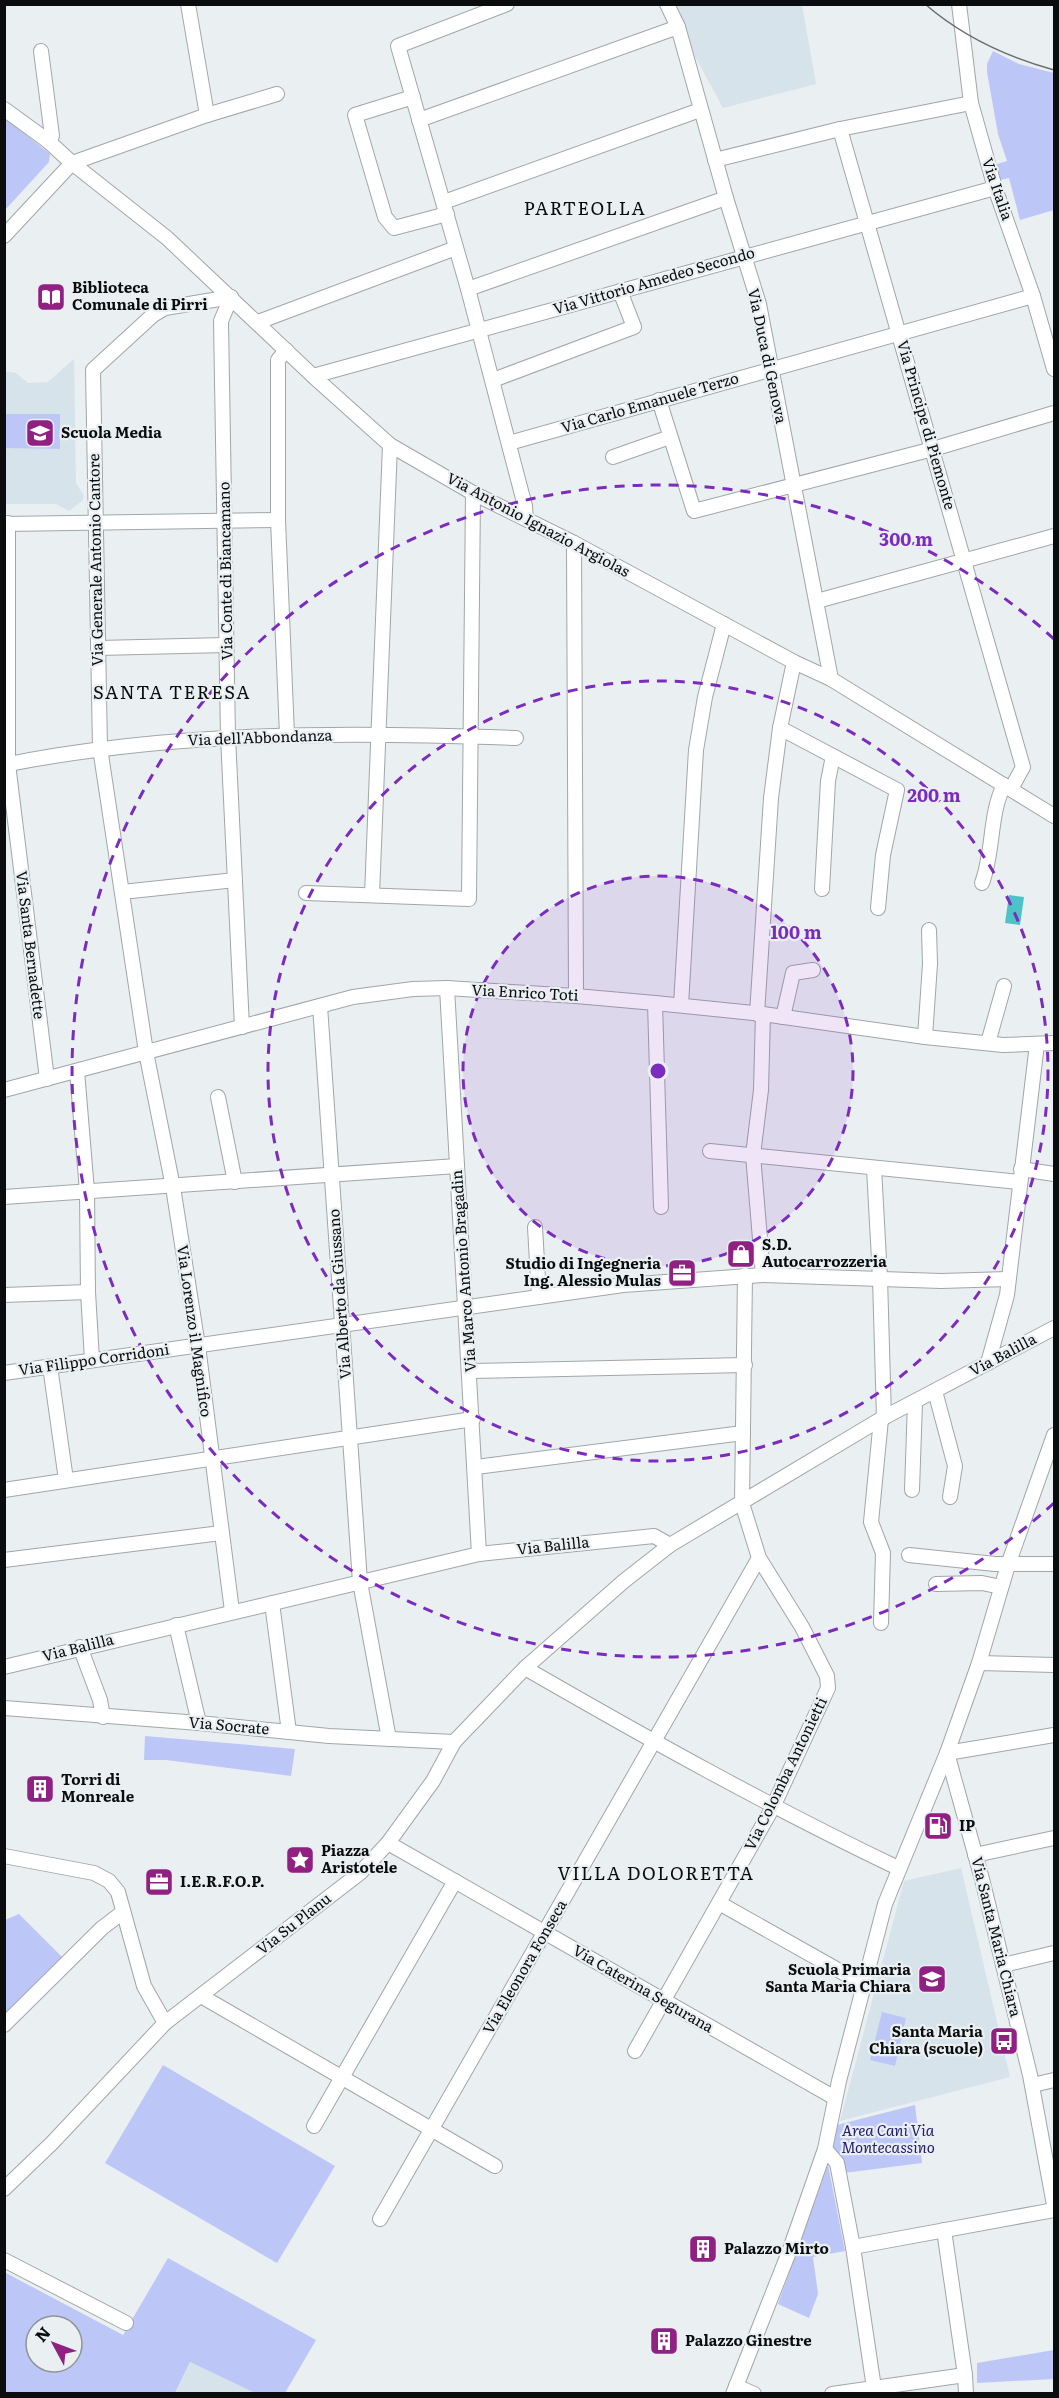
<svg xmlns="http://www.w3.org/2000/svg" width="1059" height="2398" font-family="Literata,serif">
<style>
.built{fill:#d7e3ea}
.green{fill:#bdc7f7;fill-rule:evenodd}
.water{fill:#4ec3c7}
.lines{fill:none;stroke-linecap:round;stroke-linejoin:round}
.minor-casing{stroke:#a1a6a9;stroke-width:16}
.minor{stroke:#fff;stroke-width:14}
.tram{stroke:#696d6f;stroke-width:1.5}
.ring{fill:none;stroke:#7b2cbf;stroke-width:3;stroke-dasharray:10 8}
.labels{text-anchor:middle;stroke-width:4.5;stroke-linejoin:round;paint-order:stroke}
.street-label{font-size:15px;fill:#0a0c0d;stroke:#eaeff2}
.poi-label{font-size:15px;font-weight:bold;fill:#0a0c0d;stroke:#eaeff2;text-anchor:start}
.park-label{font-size:15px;font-style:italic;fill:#222071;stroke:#eaeff2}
.quarter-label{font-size:18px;letter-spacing:1.5px;fill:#0a0c0d;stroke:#eaeff2}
.centre{fill:#7b2cbf;stroke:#eaeff2;stroke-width:3}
.ring-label{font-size:18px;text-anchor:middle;font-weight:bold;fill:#7b2cbf;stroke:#eaeff2;stroke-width:4.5;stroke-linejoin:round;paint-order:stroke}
</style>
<rect width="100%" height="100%" fill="#eaeff2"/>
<g class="built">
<path d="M 667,5 L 802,5 L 816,84 L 723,108 Z"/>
<path d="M 74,359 L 76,483 L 84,496 L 82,501 L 69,511 L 56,504 L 5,504 L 4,371 L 16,373 L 28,383 L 48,382 Z"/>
<path d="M 961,1868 L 1010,2077 L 840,2121 L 904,1881 Z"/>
<path d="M 190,2362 L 255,2393 L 175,2394 Z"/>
</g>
<g class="green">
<path d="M 993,51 L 1019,64 L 1054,73 L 1054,210 L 1020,220 L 1009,178 L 1000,180 L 994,165 L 1007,161 L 998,134 L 987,72 L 987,64 Z"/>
<path d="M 5,118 L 50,154 L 49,162 L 5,210 Z"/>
<path d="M 5,414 L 60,414 L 60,449 L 5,448 Z"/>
<path d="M 145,1736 L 295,1749 L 291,1776 L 166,1760 L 144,1760 Z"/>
<path d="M 19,1914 L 62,1957 L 5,2014 L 5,1920 Z"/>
<path d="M 882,2012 L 906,2018 L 895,2066 L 870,2060 Z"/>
<path d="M 163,2065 L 335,2166 L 277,2263 L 105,2163 Z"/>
<path d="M 915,2105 L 922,2163 L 844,2173 L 829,2148 L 833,2126 Z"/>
<path d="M 828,2165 L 845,2251 L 813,2257 L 818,2294 L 809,2318 L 778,2304 Z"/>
<path d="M 168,2258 L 316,2340 L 285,2393 L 255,2393 L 190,2362 L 175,2393 L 5,2393 L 4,2272 L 123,2335 ZM 36,2326 L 72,2326 L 72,2362 L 36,2362 Z"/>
<path d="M 1054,2350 L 1054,2379 L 977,2383 L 977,2363 Z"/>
</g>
<path class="water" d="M 1009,895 L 1024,897 L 1020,925 L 1005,923 Z"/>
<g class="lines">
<g class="minor-casing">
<g id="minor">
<path d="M 188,4 L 207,115"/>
<path d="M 507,4 L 398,46 L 468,289 L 525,506 L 526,519"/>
<path d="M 667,4 L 678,27 L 726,198 L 759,304 L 831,679"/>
<path d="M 959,4 L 971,103 L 995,188 L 1033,296 L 1054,369"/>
<path d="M 41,51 L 52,136 L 48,141"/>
<path d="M 413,97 L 355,115 L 385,217 L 394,228 L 447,214"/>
<path d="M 4,109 L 48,141 L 72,163 L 167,238 L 313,376 L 390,445 L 473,493 L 574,543 L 794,662 L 831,679 L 1054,816"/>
<path d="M 419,120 L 678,27"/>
<path d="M 840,129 L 1023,767 L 1011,789"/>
<path d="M 715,160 L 840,129 L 971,103"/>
<path d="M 444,202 L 700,110"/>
<path d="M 4,236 L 72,163 L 207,115 L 277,94"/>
<path d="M 468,289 L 726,198"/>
<path d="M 231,297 L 165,308 L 153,315 L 93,370 L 100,748 L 146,1052 L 173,1187 L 198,1346 L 232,1611"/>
<path d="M 231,297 L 221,321 L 228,737 L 242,1027"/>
<path d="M 258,322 L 456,248"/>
<path d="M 286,350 L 278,360 L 278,520 L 287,735"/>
<path d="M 313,376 L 995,188"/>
<path d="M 493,380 L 634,327 L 620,291"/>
<path d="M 659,400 L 694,511 L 933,449 L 1054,413"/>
<path d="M 509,443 L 1033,296"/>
<path d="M 613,457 L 670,437"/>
<path d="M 8,523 L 8,764 L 47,1079"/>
<path d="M 4,524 L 278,520"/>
<path d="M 574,543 L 576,996"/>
<path d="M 817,601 L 1054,536"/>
<path d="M 98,648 L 226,645"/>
<path d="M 780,728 L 897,790 L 883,855 L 878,908"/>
<path d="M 4,765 C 173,731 345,732 516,738"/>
<path d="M 982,883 C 994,851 989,815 1004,785"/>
<path d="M 822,889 L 828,781 L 833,756"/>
<path d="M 122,892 L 235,880"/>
<path d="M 306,893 L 469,899 L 473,493"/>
<path d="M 372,895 L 390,445"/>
<path d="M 447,988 L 479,1554"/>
<path d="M 655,1003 L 661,1207"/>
<path d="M 681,1005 L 696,750 L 705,697 L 724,624"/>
<path d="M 320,1006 L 360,1582 L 389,1739"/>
<path d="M 757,1014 L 771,798 L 780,728 L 794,662"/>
<path d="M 783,1017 L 793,973 L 813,970"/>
<path d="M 925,1037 L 930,964 L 929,930"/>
<path d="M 988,1043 L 1004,986"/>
<path d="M 77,1071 L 87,1191 L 88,1292 L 92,1360"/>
<path d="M 4,1090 L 353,997 L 413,989 L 447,988 L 576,996 L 655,1003 L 763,1014 L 925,1037 L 1003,1045 L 1054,1043"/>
<path d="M 218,1097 L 235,1182"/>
<path d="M 710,1151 L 1019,1182"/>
<path d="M 874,1168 L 880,1278 L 884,1418"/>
<path d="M 1021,1169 L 1054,1174"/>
<path d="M 4,1197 L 457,1166"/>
<path d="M 535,1227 L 539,1297"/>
<path d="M 763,1275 L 753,1155 L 761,1090 L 763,1014"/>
<path d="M 4,1295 L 88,1292"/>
<path d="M 988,1363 L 1007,1295 L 1037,1044"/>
<path d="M 50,1366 L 66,1480"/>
<path d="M 470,1371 L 745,1365"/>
<path d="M 4,1373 L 623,1285 L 763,1275 L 941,1281 L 1008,1279"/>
<path d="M 935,1391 L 955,1466 L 950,1497"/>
<path d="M 881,1419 L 871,1522 L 883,1553 L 881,1623"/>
<path d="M 476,1467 L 743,1433"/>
<path d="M 4,1490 L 473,1419"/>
<path d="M 912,1490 L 915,1402"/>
<path d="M 909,1555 L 995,1564 L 1054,1564"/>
<path d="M 4,1560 L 221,1533"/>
<path d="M 936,1584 L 982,1583 L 1001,1587"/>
<path d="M 272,1603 L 289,1732"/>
<path d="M 176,1625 L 199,1723"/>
<path d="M 80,1647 L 100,1700 L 103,1717"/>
<path d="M 979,1663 L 1054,1665"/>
<path d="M 4,1667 L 479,1554 L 654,1536 L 670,1545"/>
<path d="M 525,1668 C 648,1739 770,1807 898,1868"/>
<path d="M 4,1708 L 199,1723 L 329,1736 L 454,1742"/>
<path d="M 947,1753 L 982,1879 L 1030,2075 L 1054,2205"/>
<path d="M 947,1753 L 1054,1735"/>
<path d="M 388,1843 L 835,2098"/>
<path d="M 975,1855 L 1054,1838"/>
<path d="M 4,1856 L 94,1873 L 109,1881 L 118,1892 L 144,1986 L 165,2023"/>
<path d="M 719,1903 L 863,1984"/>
<path d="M 1003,1965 L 1054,1953"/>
<path d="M 201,1996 L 495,2166"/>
<path d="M 4,2025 L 102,1928 L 123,1912"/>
<path d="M 635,2051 L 773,1807 L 828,1688 L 827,1676 L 802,1627 L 759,1558 L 742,1503 L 745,1275"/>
<path d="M 1033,2085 L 1054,2080"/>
<path d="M 314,2126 L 455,1881"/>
<path d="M 825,2149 L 837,2163 L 853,2247 L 874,2388"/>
<path d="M 4,2189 L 52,2143 L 165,2023 L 360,1873 L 388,1843 L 433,1781 L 454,1742 L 525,1668 L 624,1581 L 670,1545 L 881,1419 L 1054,1328"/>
<path d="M 380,2219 L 759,1558"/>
<path d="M 944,2230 L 965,2375 L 966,2394"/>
<path d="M 853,2247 L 1054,2210"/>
<path d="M 4,2260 L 126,2323"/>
<path d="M 736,2386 L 754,2394"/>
<path d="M 733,2394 L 789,2252 L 825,2149 L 839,2081 L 885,1904 L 947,1753 L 979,1663 L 1008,1565 L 1054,1435"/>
<path d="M 832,2394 L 965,2375"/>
</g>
</g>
<use href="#minor" class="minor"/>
<path class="tram" d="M 925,4 C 963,37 1007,57 1054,70"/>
</g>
<circle cx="658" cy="1071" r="195" fill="#7b2cbf" fill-opacity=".12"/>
<g class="ring">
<circle cx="658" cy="1071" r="195"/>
<circle cx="658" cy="1071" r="390"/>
<path d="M1054 1503A586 586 0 1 1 1054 639"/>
</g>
<defs>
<g id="library-square" transform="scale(1.5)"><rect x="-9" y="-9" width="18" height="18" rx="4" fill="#902082" stroke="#eaeff2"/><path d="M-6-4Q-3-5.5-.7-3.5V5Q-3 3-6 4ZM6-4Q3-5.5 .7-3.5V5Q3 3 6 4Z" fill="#fff"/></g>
<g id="school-square" transform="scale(1.5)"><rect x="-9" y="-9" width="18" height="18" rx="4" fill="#902082" stroke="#eaeff2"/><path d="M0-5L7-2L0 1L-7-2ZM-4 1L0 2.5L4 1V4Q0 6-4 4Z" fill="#fff"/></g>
<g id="shop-square" transform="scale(1.5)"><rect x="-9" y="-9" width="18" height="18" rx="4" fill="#902082" stroke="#eaeff2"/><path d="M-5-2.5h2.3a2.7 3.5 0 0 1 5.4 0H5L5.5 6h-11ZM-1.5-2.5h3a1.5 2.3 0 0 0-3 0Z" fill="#fff"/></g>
<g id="office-square" transform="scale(1.5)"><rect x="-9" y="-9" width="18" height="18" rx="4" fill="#902082" stroke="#eaeff2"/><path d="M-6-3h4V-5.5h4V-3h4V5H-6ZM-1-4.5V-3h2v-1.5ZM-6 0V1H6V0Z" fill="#fff"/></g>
<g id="building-square" transform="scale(1.5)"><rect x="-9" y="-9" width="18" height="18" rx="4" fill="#902082" stroke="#eaeff2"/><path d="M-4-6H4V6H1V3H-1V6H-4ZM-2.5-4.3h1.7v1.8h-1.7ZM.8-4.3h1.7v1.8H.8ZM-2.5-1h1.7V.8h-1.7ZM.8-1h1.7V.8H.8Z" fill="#fff"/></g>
<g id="fuel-square" transform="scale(1.5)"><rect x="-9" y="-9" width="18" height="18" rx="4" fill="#902082" stroke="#eaeff2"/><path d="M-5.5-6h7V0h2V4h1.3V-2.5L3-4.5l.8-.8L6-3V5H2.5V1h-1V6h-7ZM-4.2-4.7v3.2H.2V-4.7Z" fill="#fff"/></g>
<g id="sight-square" transform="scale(1.5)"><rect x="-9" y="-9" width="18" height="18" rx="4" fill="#902082" stroke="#eaeff2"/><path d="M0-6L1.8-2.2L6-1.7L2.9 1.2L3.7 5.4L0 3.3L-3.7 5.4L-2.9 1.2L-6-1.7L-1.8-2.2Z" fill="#fff"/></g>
<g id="bus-square" transform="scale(1.5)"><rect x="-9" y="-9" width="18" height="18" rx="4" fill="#902082" stroke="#eaeff2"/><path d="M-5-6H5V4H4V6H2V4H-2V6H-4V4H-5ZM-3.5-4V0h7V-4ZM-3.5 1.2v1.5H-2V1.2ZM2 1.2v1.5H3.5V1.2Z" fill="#fff"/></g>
</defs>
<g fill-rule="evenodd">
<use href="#library-square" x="51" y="297"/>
<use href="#school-square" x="40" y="433"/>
<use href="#shop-square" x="741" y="1254"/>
<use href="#office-square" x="682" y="1273"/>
<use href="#building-square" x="40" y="1789"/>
<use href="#fuel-square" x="938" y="1826"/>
<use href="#sight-square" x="300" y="1860"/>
<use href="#office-square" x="159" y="1882"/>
<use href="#school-square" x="932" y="1979"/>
<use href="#bus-square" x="1004" y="2041"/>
<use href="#building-square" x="703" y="2249"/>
<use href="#building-square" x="664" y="2341"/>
</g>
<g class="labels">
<g class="street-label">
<text transform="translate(997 189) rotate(71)" y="5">Via Italia</text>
<text transform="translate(654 281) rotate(-16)" y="5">Via Vittorio Amedeo Secondo</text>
<text transform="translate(767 356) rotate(78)" y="5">Via Duca di Genova</text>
<text transform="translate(650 403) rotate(-16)" y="5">Via Carlo Emanuele Terzo</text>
<text transform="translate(926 425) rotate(74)" y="5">Via Principe di Piemonte</text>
<text transform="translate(538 525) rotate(28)" y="5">Via Antonio Ignazio Argiolas</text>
<text transform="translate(96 560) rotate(-91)" y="5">Via Generale Antonio Cantore</text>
<text transform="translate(226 571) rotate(-91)" y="5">Via Conte di Biancamano</text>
<text transform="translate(260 738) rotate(-2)" y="5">Via dell'Abbondanza</text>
<text transform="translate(30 945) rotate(83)" y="5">Via Santa Bernadette</text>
<text transform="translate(525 993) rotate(3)" y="5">Via Enrico Toti</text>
<text transform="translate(464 1271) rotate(-94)" y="5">Via Marco Antonio Bragadin</text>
<text transform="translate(340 1294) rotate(-94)" y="5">Via Alberto da Giussano</text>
<text transform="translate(194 1331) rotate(82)" y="5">Via Lorenzo il Magnifico</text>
<text transform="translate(1003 1355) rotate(-28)" y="5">Via Balilla</text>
<text transform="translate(94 1360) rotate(-8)" y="5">Via Filippo Corridoni</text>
<text transform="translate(553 1546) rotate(-6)" y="5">Via Balilla</text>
<text transform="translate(78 1648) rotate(-14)" y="5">Via Balilla</text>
<text transform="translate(229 1726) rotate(5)" y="5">Via Socrate</text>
<text transform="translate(786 1774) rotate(-64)" y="5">Via Colomba Antonietti</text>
<text transform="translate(294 1924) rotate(-38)" y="5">Via Su Planu</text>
<text transform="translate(996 1937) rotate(76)" y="5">Via Santa Maria Chiara</text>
<text transform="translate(525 1967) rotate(-60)" y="5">Via Eleonora Fonseca</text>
<text transform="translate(643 1989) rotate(30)" y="5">Via Caterina Segurana</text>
</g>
<g class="poi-label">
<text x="72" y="293">Biblioteca<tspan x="72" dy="17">Comunale di Pirri</tspan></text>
<text x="61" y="438">Scuola Media</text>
<text x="762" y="1250">S.D.<tspan x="762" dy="17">Autocarrozzeria</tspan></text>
<text x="661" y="1269" text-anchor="end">Studio di Ingegneria<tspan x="661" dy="17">Ing. Alessio Mulas</tspan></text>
<text x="61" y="1785">Torri di<tspan x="61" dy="17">Monreale</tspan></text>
<text x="959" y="1831">IP</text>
<text x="321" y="1856">Piazza<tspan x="321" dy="17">Aristotele</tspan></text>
<text x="180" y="1887">I.E.R.F.O.P.</text>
<text x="911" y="1975" text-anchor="end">Scuola Primaria<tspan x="911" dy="17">Santa Maria Chiara</tspan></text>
<text x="983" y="2037" text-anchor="end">Santa Maria<tspan x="983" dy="17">Chiara (scuole)</tspan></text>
<text x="724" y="2254">Palazzo Mirto</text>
<text x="685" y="2346">Palazzo Ginestre</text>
</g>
<g class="park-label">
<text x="888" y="2136">Area Cani Via<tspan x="888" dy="17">Montecassino</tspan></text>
</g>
<g class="quarter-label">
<text x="585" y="215">PARTEOLLA</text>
<text x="172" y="699">SANTA TERESA</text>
<text x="656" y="1880">VILLA DOLORETTA</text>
</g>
</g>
<circle cx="658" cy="1071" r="9" class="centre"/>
<g class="ring-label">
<text x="906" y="546">300 m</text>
<text x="934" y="802">200 m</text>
<text x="796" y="939">100 m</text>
</g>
<rect width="1059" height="2398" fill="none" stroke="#0a0c0d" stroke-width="12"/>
<g transform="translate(54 2344) rotate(311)"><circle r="28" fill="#eaeff2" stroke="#909496" stroke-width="1.5"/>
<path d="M0-4.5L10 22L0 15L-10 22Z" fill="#902082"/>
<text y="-9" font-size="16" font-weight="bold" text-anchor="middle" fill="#0a0c0d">N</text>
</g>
</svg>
